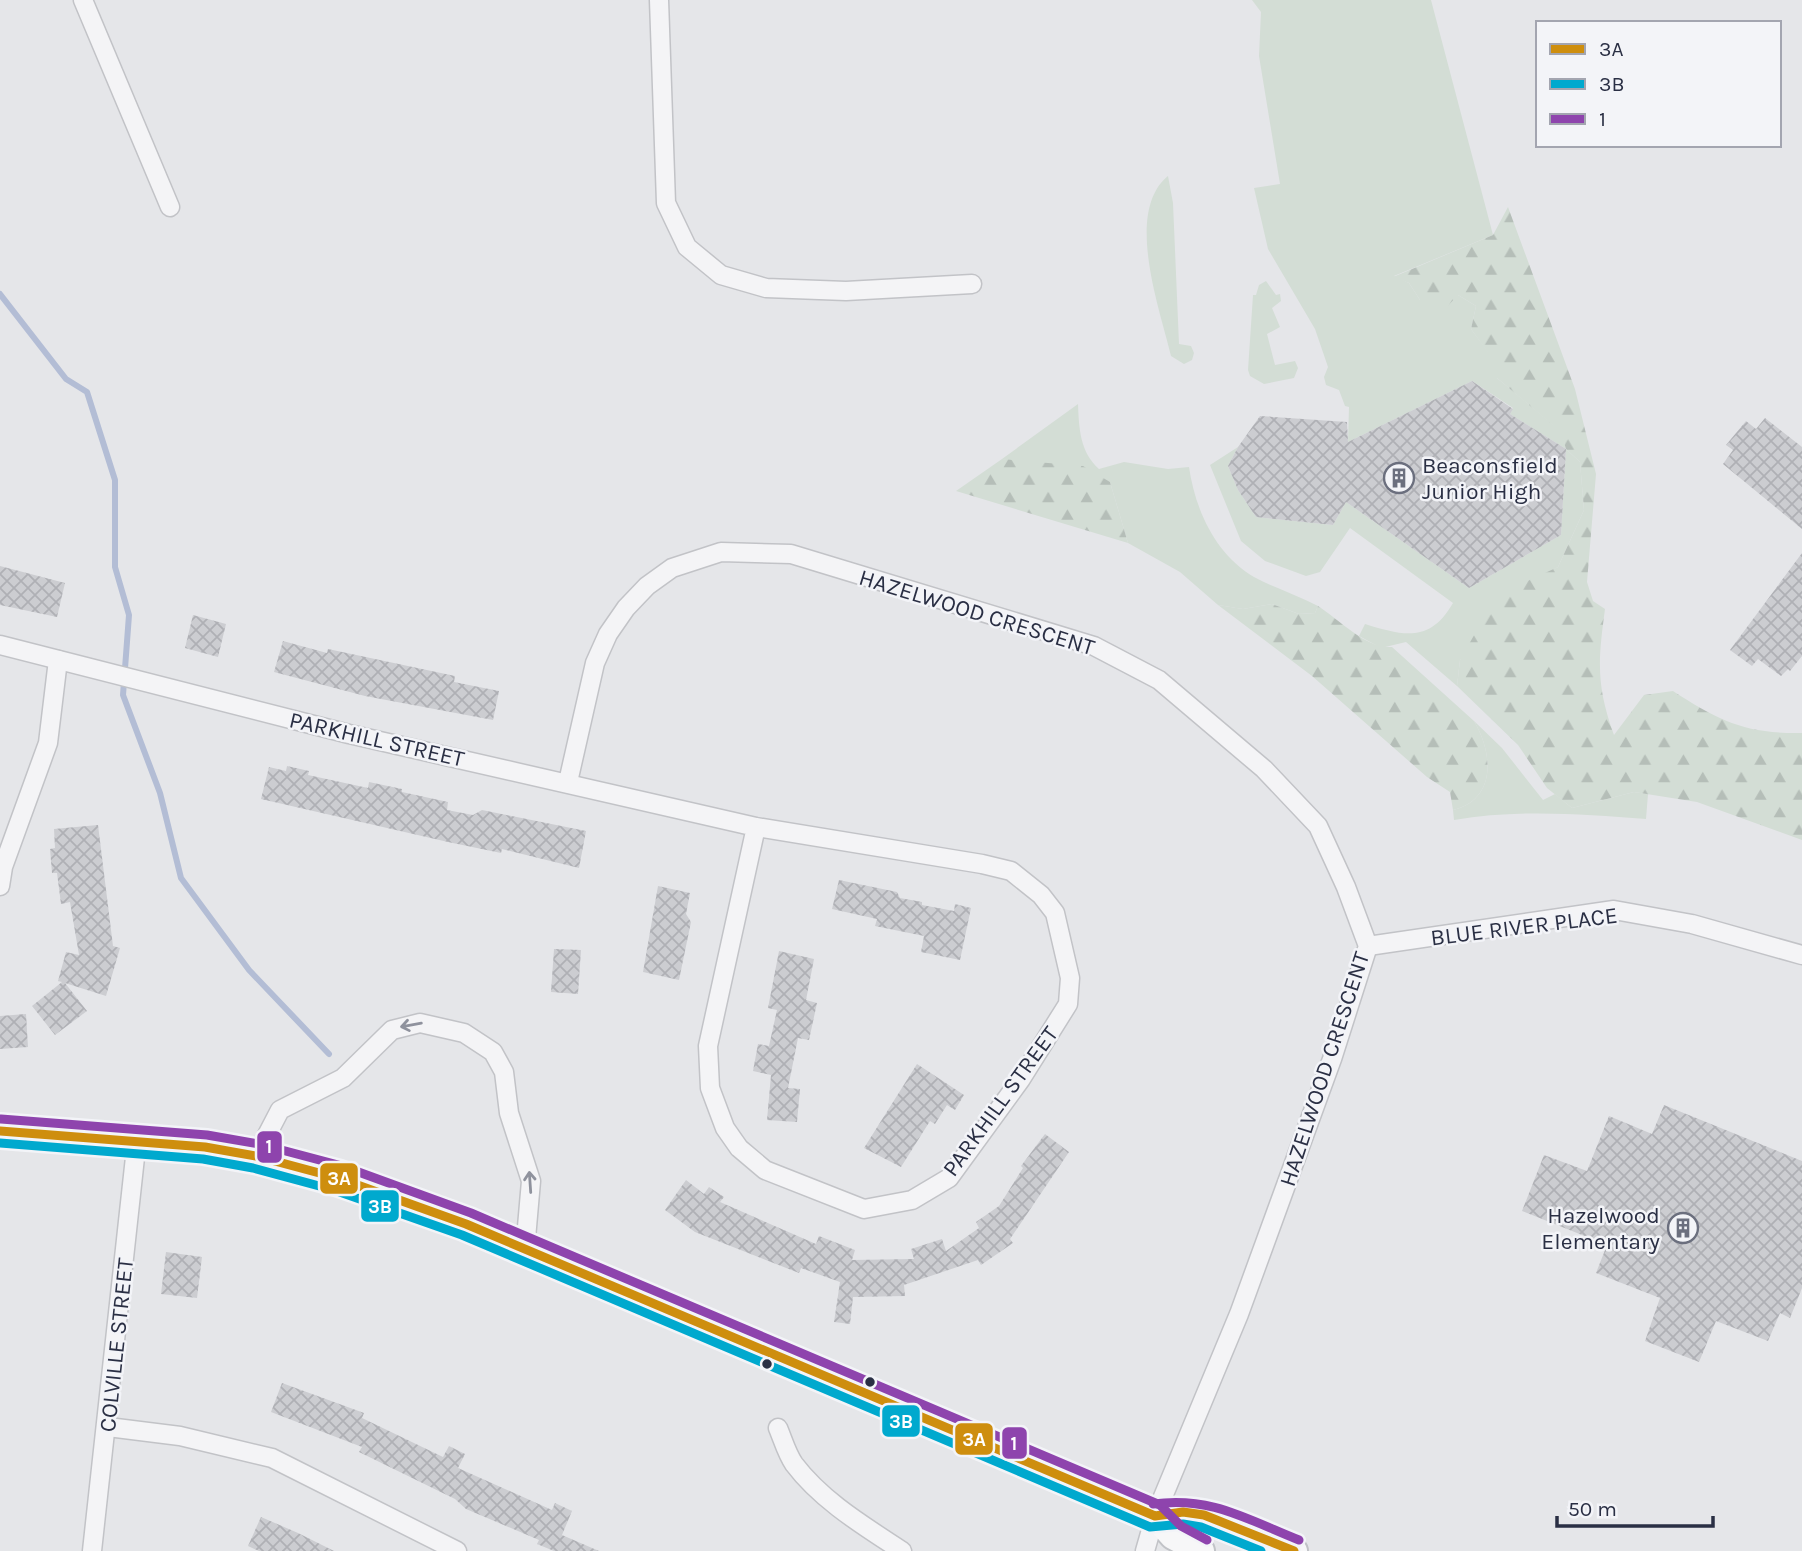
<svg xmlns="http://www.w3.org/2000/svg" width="1802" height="1551" font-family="Karla,sans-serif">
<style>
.grass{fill:#d3ddd5}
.forest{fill:url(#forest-firs)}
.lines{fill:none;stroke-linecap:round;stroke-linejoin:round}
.stream{stroke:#b3bdd5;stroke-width:6}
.building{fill:url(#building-cross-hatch)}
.street-casing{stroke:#c2c3c7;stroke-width:21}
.primary-casing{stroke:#c1c3c7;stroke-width:30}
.street{stroke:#f4f4f6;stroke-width:18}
.primary{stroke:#f7f7f8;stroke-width:26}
.bus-1-casing{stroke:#f3f4f8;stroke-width:14}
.bus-2-casing{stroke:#f3f4f8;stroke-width:14}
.bus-3-casing{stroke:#f3f4f8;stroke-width:14}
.bus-1{stroke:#ce8e0e;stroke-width:9}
.bus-2{stroke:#00a9ce;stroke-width:9}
.bus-3{stroke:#8e44ad;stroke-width:9}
.oneway{stroke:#8f929d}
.bus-dot{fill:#2a2f44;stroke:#f3f4f8;stroke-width:2.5}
.labels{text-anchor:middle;stroke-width:5;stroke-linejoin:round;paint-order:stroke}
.poi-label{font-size:23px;fill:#2a2f44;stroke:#f3f4f8;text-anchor:start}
.street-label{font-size:23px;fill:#2a2f44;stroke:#f3f4f8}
.line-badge{stroke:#f3f4f8;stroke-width:2.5}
.badge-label{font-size:19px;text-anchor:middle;font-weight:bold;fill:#fff}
</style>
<defs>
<pattern id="forest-firs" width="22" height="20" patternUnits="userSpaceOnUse" patternTransform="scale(1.75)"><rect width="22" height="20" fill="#d3ddd5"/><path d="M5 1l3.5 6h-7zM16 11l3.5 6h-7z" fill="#b5beb8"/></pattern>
<pattern id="building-cross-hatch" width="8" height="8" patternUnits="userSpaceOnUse" patternTransform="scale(1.75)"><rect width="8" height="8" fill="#cccdd1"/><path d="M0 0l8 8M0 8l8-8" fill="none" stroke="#afb0b5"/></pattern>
</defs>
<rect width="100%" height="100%" fill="#e5e6e9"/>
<g class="grass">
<path d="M 1252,0 L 1431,0 L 1493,235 L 1394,276 L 1409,283 L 1420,300 L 1458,295 L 1476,306 L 1471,329 L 1498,365 L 1497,378 L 1562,432 L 1566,449 L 1580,462 L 1584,510 L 1558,567 L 1542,576 L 1460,660 L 1457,686 L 1406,642 L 1381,648 L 1359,636 L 1365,624 C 1404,636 1430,643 1453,603 L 1350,528 L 1320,572 L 1306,576 L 1265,561 L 1241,541 L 1210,465 L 1238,447 L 1228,466 L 1238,490 L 1256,517 L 1333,525 L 1346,502 L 1469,588 L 1561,535 L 1566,449 L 1510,414 L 1513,408 L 1472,381 L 1348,442 L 1349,407 L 1345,406 L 1339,390 L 1326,385 L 1324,377 L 1328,367 L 1315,329 L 1268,249 L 1254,188 L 1280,184 L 1259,56 L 1261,12 Z"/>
<path d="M 1168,176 L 1173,203 L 1179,344 L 1191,346 L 1194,353 L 1192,360 L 1184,364 L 1171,356 C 1160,309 1124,212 1168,176 Z"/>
<path d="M 1266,281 L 1276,295 L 1280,294 L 1281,301 L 1272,308 L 1280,327 L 1267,334 L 1275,365 L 1295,361 L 1298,368 L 1294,378 L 1264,384 L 1250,376 L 1248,370 L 1253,295 L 1256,295 L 1259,285 Z"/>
<path d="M 1078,404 C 1079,429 1080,452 1099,469 L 1124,462 L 1168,469 L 1189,467 C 1195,509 1215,554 1254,577 C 1274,588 1297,595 1318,606 L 1315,613 L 1299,614 L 1272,604 L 1243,609 L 1218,605 L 1180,572 L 1128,543 L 1110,482 L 1002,459 Z"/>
<path d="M 1474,721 L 1502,748 L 1543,800 L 1555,794 L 1572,808 L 1634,792 L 1648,794 L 1646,819 C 1581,814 1519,809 1454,820 L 1453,810 C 1497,799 1493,753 1474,721 Z"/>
</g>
<g class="forest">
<path d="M 1508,207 L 1575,389 L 1596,474 L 1587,582 L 1593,601 L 1605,609 C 1598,661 1596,685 1614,735 L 1644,695 L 1673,691 C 1719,721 1746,734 1802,733 L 1802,840 L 1697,802 L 1634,792 L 1572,808 L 1547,788 L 1518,745 L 1457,686 L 1460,660 L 1477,630 L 1512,588 L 1558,567 L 1584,510 L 1580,462 L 1566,449 L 1561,432 L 1497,378 L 1497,365 L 1471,329 L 1476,306 L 1458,295 L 1442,312 L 1420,300 L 1409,283 L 1393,277 L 1493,235 Z"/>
<path d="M 1002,459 L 1083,466 L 1110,482 L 1128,543 L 956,491 Z"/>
<path d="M 1272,604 L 1299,614 L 1315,613 L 1318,606 C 1340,620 1366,649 1392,647 L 1474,721 C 1493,753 1497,799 1453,810 L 1450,792 L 1427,777 L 1312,676 L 1218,605 L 1243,609 Z"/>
</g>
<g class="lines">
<path class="stream" d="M 0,294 L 66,379 L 87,392 L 115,480 L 115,567 L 129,615 L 123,695 L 160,793 L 181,878 L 249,970 L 329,1054"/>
</g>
<g class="building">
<path d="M 1472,381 L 1513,409 L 1510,414 L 1566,449 L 1561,535 L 1469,588 L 1346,502 L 1333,525 L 1256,517 L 1238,490 L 1228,466 L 1238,447 L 1260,416 L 1347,422 L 1348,442 Z"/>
<path d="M 1765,418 L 1802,447 L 1802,529 L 1723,464 L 1733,450 L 1726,445 L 1746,421 L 1756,429 Z"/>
<path d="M 1802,553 L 1802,656 L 1790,671 L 1788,669 L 1781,676 L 1758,659 L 1752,666 L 1730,650 Z"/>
<path d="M 0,566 L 65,583 L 57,617 L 0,605 Z"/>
<path d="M 193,615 L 226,624 L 218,657 L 185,648 Z"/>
<path d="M 283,641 L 327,653 L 328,649 L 455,676 L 454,682 L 499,691 L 493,720 L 365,696 L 274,672 Z"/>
<path d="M 287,766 L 309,771 L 308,775 L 368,788 L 369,782 L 402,789 L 402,792 L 448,802 L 447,810 L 473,815 L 482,810 L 586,831 L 579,868 L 502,849 L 501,853 L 448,842 L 261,799 L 269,767 L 286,771 Z"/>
<path d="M 98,825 L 113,946 L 120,948 L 106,996 L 65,983 L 87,1011 L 55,1035 L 32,1006 L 62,982 L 58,981 L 66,952 L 79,955 L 70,902 L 61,904 L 57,873 L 52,873 L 50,849 L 55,848 L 54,829 Z"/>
<path d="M 839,880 L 897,892 L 900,898 L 922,902 L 922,905 L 954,911 L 955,904 L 971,908 L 960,960 L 921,952 L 924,936 L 875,926 L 877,919 L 832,909 Z"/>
<path d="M 658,886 L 690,893 L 686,914 L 691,922 L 679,980 L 643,972 Z"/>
<path d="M 554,949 L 581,950 L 578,994 L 551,992 Z"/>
<path d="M 779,951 L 814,959 L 806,1000 L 817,1003 L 809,1040 L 798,1038 L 788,1088 L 800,1089 L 797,1122 L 767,1120 L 771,1075 L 753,1071 L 758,1044 L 769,1046 L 777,1010 L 768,1008 Z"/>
<path d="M 26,1014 L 28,1047 L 0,1049 L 0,1016 Z"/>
<path d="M 917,1064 L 964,1095 L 955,1110 L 947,1105 L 935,1124 L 930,1121 L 901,1167 L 864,1148 Z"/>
<path d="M 1664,1105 L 1802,1161 L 1802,1288 L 1790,1318 L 1780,1313 L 1768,1341 L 1716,1321 L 1699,1362 L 1645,1341 L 1660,1298 L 1596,1273 L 1607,1245 L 1522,1211 L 1544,1155 L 1587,1171 L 1609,1116 L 1652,1134 Z"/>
<path d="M 1045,1134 L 1069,1152 L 1010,1239 L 1013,1243 L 981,1265 L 978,1260 L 904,1285 L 905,1296 L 853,1297 L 850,1324 L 834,1322 L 840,1282 L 801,1268 L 799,1273 L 695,1232 L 665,1210 L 686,1180 L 704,1194 L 709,1187 L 724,1197 L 720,1202 L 816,1244 L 819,1236 L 855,1250 L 852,1260 L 914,1259 L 911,1249 L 942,1239 L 946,1251 L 979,1228 L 976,1222 L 999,1206 L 1023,1168 L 1021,1166 Z"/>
<path d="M 166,1252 L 202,1257 L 197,1298 L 161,1294 Z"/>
<path d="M 282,1383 L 364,1413 L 362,1418 L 443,1457 L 449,1446 L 465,1454 L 458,1468 L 552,1510 L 555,1503 L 572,1511 L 562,1535 L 599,1551 L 554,1551 L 537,1544 L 539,1540 L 466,1509 L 455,1499 L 359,1452 L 362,1447 L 271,1412 Z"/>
<path d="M 261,1517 L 298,1533 L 334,1551 L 259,1551 L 248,1546 Z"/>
</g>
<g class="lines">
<g class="street-casing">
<g id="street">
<path d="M 83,0 L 170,207"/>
<path d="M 659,0 L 666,203 L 687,247 L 721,275 L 766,288 L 846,291 L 972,284"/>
<path d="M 0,645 L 349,734 L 756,827 L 982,864 L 1011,871 L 1041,895 L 1055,913 L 1070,978 L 1068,1004 L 1021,1079 L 949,1178 L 912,1200 L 864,1209 L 765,1170 L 739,1148 L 725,1128 L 710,1088 L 708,1046 L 756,827"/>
<path d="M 568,782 L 595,663 L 608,634 L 626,608 L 647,586 L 672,568 L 721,552 L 791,554 L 1094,646 L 1159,680 L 1264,769 L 1318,826 L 1346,887 L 1368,946 L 1332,1059 L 1239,1314 L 1155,1516 L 1145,1551"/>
<path d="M 0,886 L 3,867 L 48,743 L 58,660"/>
<path d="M 1368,946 L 1614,910 L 1692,924 L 1802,955"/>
<path d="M 256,1156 L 280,1110 L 343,1078 L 392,1030 L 420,1023 L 464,1033 L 493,1052 L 504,1072 L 509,1113 L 531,1181 L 525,1250"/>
<path d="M 108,1427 L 180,1436 L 272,1458 L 457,1551"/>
<path d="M 778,1428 C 783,1440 787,1454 794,1464 C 822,1501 864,1526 902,1551"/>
<path d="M 92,1551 L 137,1139"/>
</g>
</g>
<g class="primary-casing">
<g id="primary">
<path d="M 0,1131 L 205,1147 L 256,1156 L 338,1178 L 466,1224 L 1155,1516 L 1173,1536 L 1201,1551"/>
<path d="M 1155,1516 L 1183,1512 L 1204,1515 L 1294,1551"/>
</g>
</g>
<use href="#street" class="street"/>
<use href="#primary" class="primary"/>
<g class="bus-1-casing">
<path id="bus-1" d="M 0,1131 L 205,1147 L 256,1156 L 338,1178 L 466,1224 L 1155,1516 L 1183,1512 L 1204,1515 L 1294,1551"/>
</g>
<g class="bus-2-casing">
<path id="bus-2" d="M 0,1143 L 203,1159 L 253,1168 L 334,1190 L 462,1235 L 1150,1527 L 1183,1524 L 1201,1527 L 1261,1551"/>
</g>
<g class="bus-3-casing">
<g id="bus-3">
<path d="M 1,1119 L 207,1135 L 259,1144 L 342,1166 L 471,1213 L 1160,1505 L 1181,1526 L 1207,1540"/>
<path d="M 1153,1504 C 1211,1496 1246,1519 1299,1540"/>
</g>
</g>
<use href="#bus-1" class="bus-1"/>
<use href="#bus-2" class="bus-2"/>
<use href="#bus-3" class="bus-3"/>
</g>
<defs><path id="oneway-shaft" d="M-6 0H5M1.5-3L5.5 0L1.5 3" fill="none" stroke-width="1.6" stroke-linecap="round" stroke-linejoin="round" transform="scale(1.75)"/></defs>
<g class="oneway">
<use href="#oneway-shaft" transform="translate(411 1025) rotate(170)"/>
<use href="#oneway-shaft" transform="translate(530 1182) rotate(-94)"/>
</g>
<defs>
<g id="building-ring" transform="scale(1.575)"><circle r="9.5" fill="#f3f4f8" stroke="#6b6f7e" stroke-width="1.5"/><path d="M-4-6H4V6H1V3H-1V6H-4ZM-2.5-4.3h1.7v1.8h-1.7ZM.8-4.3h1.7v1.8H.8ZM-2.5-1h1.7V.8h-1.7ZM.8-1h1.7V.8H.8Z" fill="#6b6f7e"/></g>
</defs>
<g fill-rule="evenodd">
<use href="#building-ring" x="1399" y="478"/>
<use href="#building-ring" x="1683" y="1228"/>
</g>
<g class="bus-dot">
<circle cx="767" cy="1364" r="6"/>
<circle cx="870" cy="1382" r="6"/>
</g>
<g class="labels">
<g class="poi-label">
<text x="1422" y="473">Beaconsfield<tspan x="1422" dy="26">Junior High</tspan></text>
<text x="1660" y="1223" text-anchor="end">Hazelwood<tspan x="1660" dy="26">Elementary</tspan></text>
</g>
<g class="street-label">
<text transform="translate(977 612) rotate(17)" y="8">HAZELWOOD CRESCENT</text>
<text transform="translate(377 739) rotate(13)" y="8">PARKHILL STREET</text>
<text transform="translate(1524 926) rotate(-7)" y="8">BLUE RIVER PLACE</text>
<text transform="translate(1324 1069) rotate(-72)" y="8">HAZELWOOD CRESCENT</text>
<text transform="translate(1000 1101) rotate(-54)" y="8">PARKHILL STREET</text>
<text transform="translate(116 1345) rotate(-84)" y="8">COLVILLE STREET</text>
</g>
</g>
<g class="line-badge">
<rect x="256" y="1130" width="27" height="34" rx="7" fill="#8e44ad"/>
<rect x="319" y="1162" width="40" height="33" rx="7" fill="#ce8e0e"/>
<rect x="360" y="1189" width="40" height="34" rx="7" fill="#00a9ce"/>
<rect x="881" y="1404" width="40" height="34" rx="7" fill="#00a9ce"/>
<rect x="954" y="1422" width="40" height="34" rx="7" fill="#ce8e0e"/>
<rect x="1001" y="1426" width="27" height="34" rx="7" fill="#8e44ad"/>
</g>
<g class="badge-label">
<text x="269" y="1153">1</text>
<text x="339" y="1185">3A</text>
<text x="380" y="1213">3B</text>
<text x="901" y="1428">3B</text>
<text x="974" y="1446">3A</text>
<text x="1014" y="1450">1</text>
</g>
<rect x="1536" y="21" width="245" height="126" fill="#f3f4f8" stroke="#a3a5b0" stroke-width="2"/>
<rect x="1550" y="44" width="35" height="10" fill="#ce8e0e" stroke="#a3a5b0" stroke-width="2"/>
<text x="1599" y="56" font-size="21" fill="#2a2f44">3A</text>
<rect x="1550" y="79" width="35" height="10" fill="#00a9ce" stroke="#a3a5b0" stroke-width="2"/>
<text x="1599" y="91" font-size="21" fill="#2a2f44">3B</text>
<rect x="1550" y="114" width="35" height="10" fill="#8e44ad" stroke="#a3a5b0" stroke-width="2"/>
<text x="1599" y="126" font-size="21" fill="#2a2f44">1</text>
<path d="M1557 1516v10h156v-10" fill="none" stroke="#2a2f44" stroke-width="3.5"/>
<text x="1568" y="1516" font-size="21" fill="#2a2f44" stroke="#f3f4f8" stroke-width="5" paint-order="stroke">50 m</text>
</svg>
